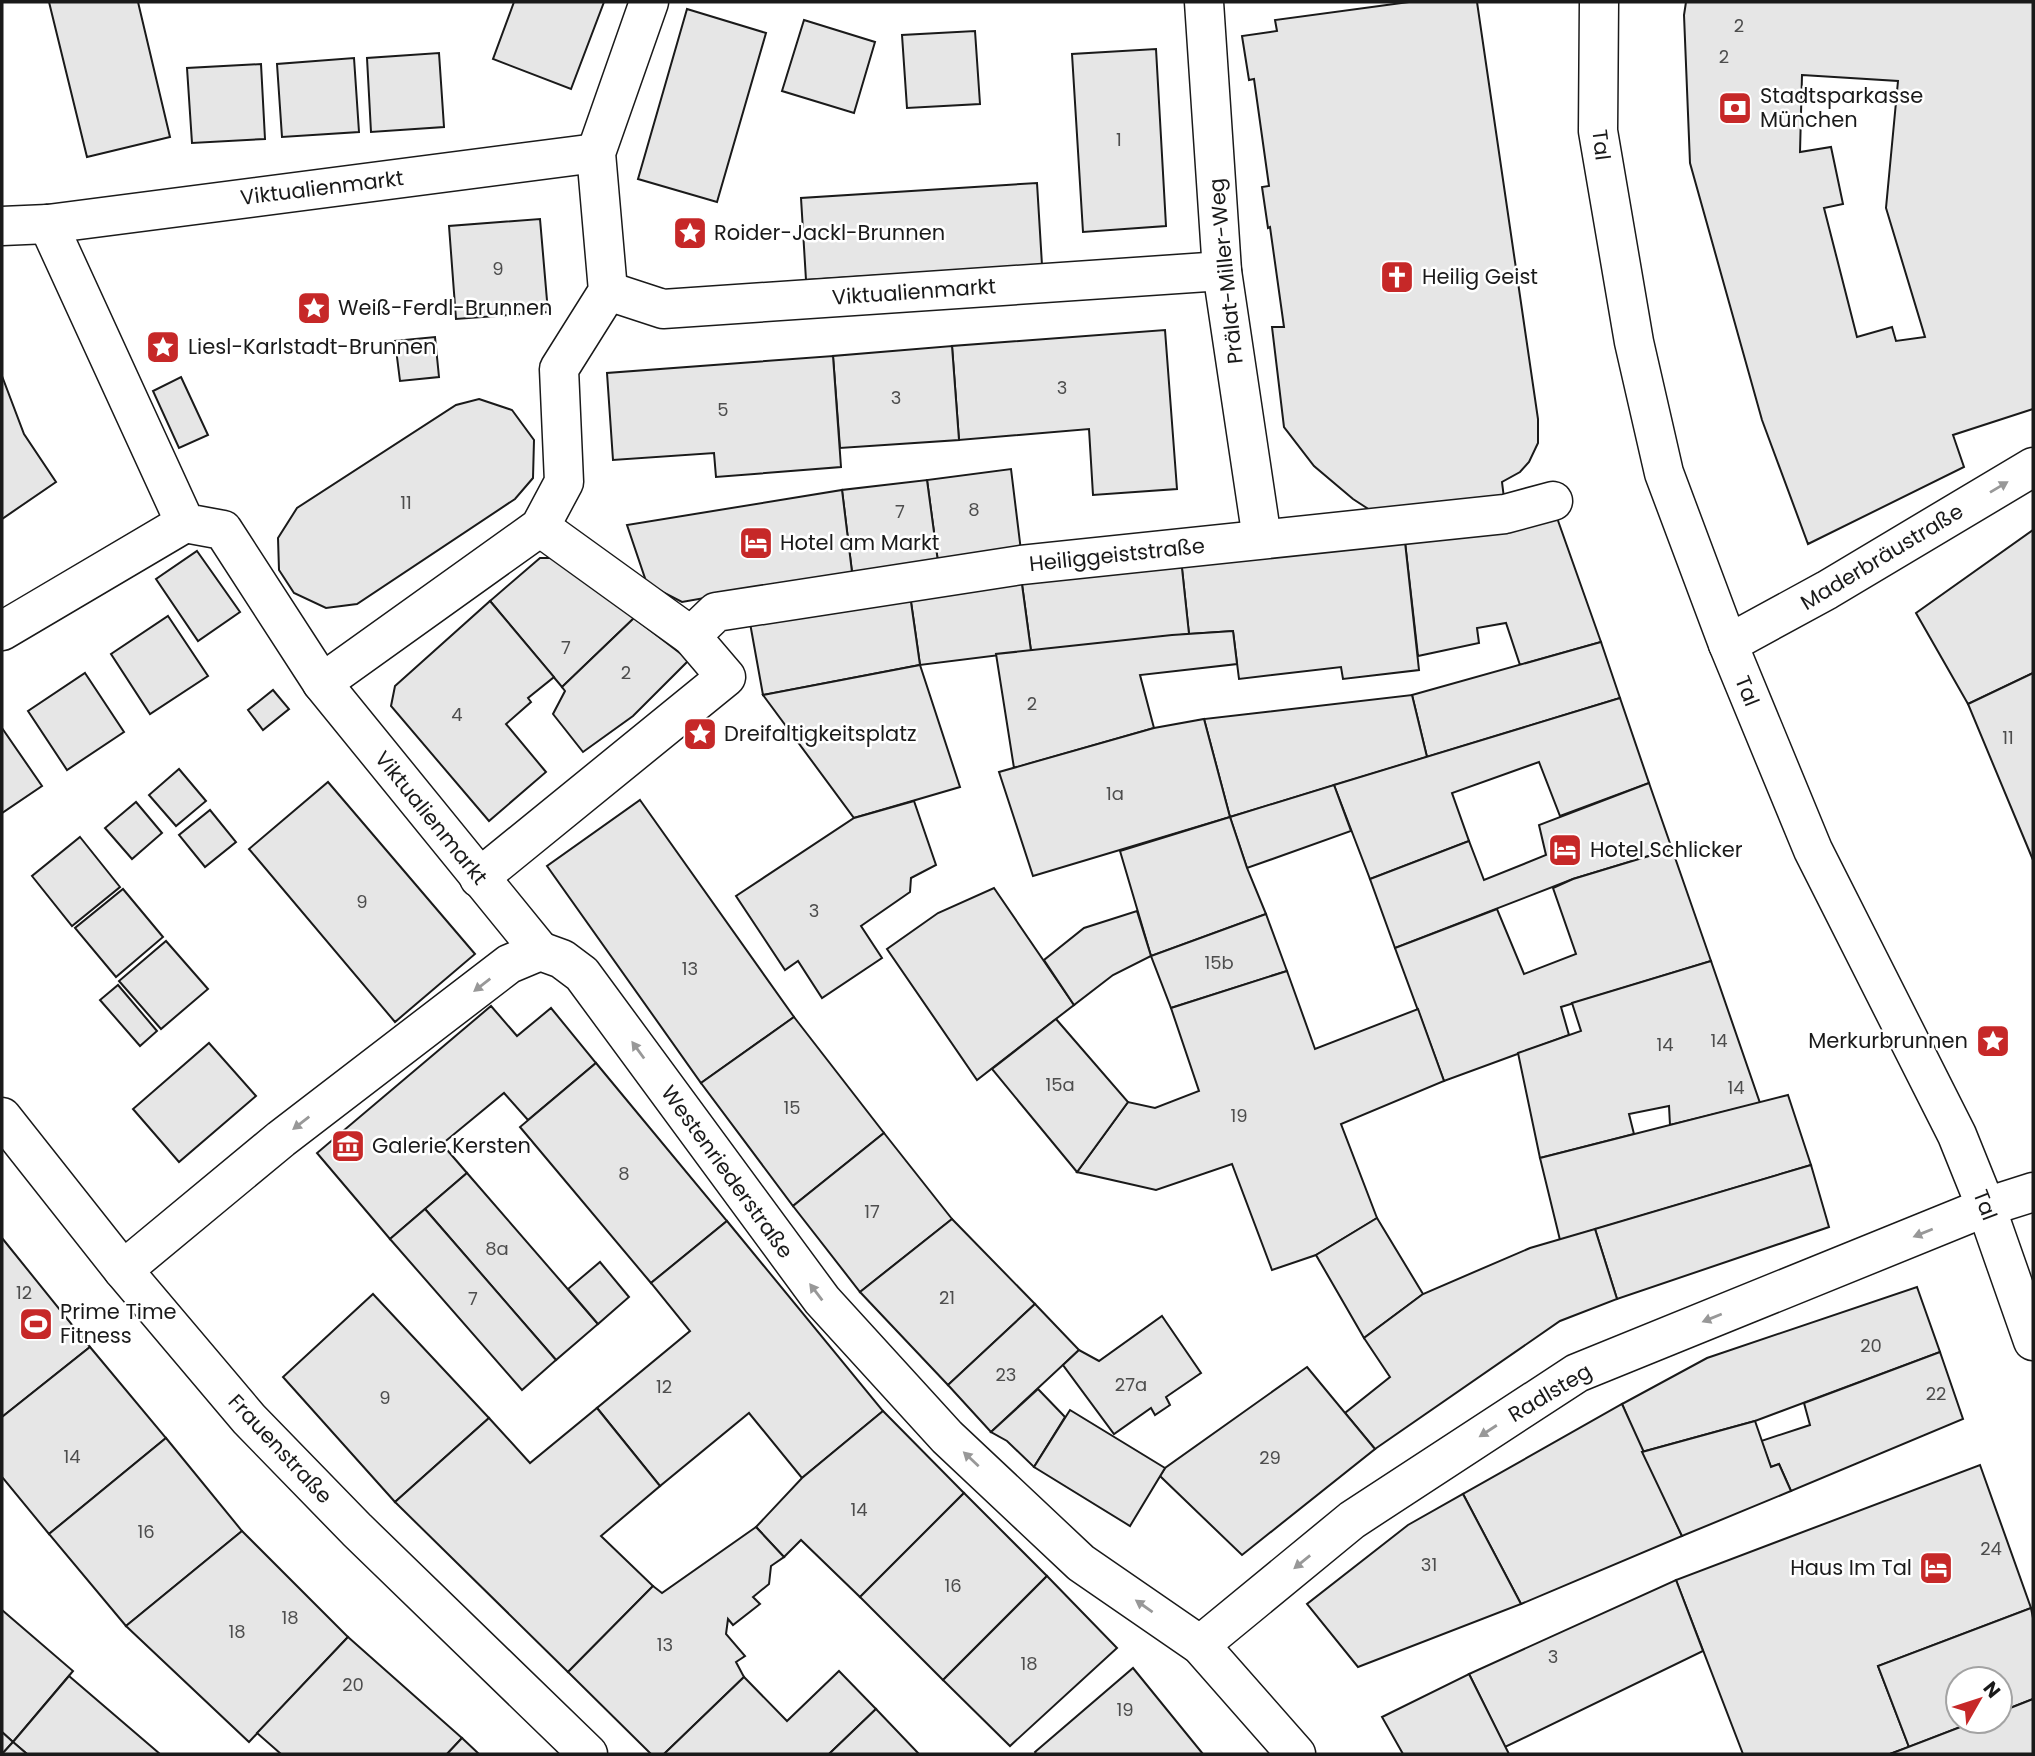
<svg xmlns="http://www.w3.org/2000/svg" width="2035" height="1756" font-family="Poppins,sans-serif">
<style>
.building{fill:#e6e6e6;stroke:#1a1a1a;stroke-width:2;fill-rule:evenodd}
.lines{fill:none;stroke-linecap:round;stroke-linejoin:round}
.street-casing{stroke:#1a1a1a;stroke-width:41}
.secondary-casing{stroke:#1a1a1a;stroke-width:41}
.street{stroke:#fff;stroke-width:38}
.secondary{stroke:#fff;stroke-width:38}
.oneway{fill:#989898}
.labels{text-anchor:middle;stroke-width:5;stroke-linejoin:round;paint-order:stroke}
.number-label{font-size:18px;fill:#4d4d4d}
.poi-label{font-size:21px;fill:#1a1a1a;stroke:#fff;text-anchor:start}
.street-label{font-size:21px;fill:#1a1a1a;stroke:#fff}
</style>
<rect width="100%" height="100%" fill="#fff"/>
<g class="building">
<path d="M 49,2 L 138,2 L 170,137 L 87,157 Z"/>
<path d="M 514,2 L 604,2 L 571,89 L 493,59 Z"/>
<path d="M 1409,2 L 1477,2 L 1538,419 L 1538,443 L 1529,462 L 1520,472 L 1502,482 L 1505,506 L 1370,510 L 1353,499 L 1314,466 L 1284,427 L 1272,327 L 1284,327 L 1270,227 L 1268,228 L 1262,187 L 1269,186 L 1254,79 L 1249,80 L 1242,36 L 1277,31 L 1275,20 Z"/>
<path d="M 1686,2 L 2033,2 L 2033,409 L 1953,435 L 1964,467 L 1808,544 L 1762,420 L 1690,163 L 1684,15 ZM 1802,75 L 1898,81 L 1886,208 L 1925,337 L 1896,341 L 1892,327 L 1857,337 L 1824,208 L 1843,204 L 1831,147 L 1800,152 Z"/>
<path d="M 687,9 L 766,33 L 717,202 L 638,179 Z"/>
<path d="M 804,20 L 875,42 L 854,113 L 782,91 Z"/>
<path d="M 975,31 L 980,104 L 907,108 L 902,35 Z"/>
<path d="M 1156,49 L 1166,226 L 1083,232 L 1072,54 Z"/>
<path d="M 439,53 L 444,127 L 371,132 L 367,58 Z"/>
<path d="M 354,58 L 359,132 L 282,137 L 277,64 Z"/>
<path d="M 261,64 L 265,139 L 192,143 L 187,68 Z"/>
<path d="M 1037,183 L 1042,265 L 806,280 L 801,198 Z"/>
<path d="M 540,219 L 548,312 L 456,319 L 449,226 Z"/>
<path d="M 1165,330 L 1177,489 L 1093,495 L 1089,429 L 959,440 L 952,346 Z"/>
<path d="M 435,337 L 439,377 L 400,381 L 395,341 Z"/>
<path d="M 952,346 L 959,440 L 840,448 L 833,356 Z"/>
<path d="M 833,356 L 841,467 L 716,477 L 714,453 L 613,460 L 607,373 Z"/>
<path d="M 2,376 L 24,434 L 56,482 L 2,519 Z"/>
<path d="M 181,377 L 208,435 L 179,448 L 153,391 Z"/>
<path d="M 479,399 L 512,410 L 534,440 L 533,478 L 515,499 L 357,604 L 326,608 L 294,593 L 279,570 L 278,538 L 297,508 L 456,405 Z"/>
<path d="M 1011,469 L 1021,551 L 938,562 L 927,480 Z"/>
<path d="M 927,480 L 938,562 L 852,572 L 842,490 Z"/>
<path d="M 842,490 L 852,572 L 682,602 L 647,584 L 627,525 Z"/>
<path d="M 1556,515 L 1601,642 L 1520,665 L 1506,623 L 1477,628 L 1479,643 L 1418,656 L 1404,533 Z"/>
<path d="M 2033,530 L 2033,673 L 1968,704 L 1916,613 Z"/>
<path d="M 1404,533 L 1419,670 L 1343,679 L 1341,667 L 1239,679 L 1233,631 L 1189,634 L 1181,559 Z"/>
<path d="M 197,551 L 240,612 L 198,641 L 156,579 Z"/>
<path d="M 540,558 L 555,558 L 634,618 L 562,687 L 490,601 Z"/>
<path d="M 1181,559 L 1189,634 L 1031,651 L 1021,577 Z"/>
<path d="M 1021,577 L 1031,651 L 920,665 L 910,595 Z"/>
<path d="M 910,595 L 920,665 L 763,695 L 750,623 Z"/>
<path d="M 490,601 L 554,677 L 528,698 L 531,702 L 506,724 L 546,772 L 489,821 L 391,706 L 395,686 Z"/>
<path d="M 168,616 L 208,676 L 150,714 L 111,654 Z"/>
<path d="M 634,618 L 689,660 L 633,716 L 583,752 L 553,714 L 565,691 L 562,687 Z"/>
<path d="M 1233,631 L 1237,664 L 1140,675 L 1154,728 L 1014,768 L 996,654 L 1172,635 Z"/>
<path d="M 1601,642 L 1620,698 L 1427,757 L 1412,695 Z"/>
<path d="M 920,665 L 960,787 L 854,818 L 763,695 Z"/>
<path d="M 85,673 L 124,732 L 67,770 L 28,711 Z"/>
<path d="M 2033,673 L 2033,860 L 1968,704 Z"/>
<path d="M 273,690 L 289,709 L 263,730 L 248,710 Z"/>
<path d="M 1412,695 L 1427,757 L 1230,817 L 1204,719 Z"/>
<path d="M 1620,698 L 1649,783 L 1560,816 L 1539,762 L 1452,793 L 1469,841 L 1370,879 L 1334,785 Z"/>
<path d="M 1204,719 L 1230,817 L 1033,876 L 999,772 L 1154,728 Z"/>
<path d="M 2,728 L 42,786 L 2,813 Z"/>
<path d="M 179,769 L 206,801 L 176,826 L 149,795 Z"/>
<path d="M 328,782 L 475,954 L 395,1022 L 249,849 Z"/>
<path d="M 1649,783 L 1672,849 L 1573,879 L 1395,948 L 1370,879 L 1469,841 L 1484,880 L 1546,855 L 1539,825 Z"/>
<path d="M 1334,785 L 1351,831 L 1247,868 L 1230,817 Z"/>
<path d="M 640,800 L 794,1017 L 701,1083 L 547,866 Z"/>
<path d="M 914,801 L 936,865 L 911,878 L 910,892 L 861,926 L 882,958 L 822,998 L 798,961 L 785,970 L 736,896 L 854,818 Z"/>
<path d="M 136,802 L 162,833 L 132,859 L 105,828 Z"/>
<path d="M 210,810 L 236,842 L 205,867 L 179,835 Z"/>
<path d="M 1230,817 L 1247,868 L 1266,914 L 1151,956 L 1120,851 Z"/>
<path d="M 80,837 L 120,887 L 72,926 L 32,876 Z"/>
<path d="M 1672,849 L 1711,961 L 1561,1007 L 1569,1035 L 1444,1081 L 1395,948 L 1497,909 L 1524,974 L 1576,954 L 1553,888 L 1573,879 Z"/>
<path d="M 994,888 L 1074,1005 L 977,1080 L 887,949 L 938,913 Z"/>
<path d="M 123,889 L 163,937 L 116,977 L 75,928 Z"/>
<path d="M 1137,911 L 1151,956 L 1113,975 L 1074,1005 L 1044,960 L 1084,928 Z"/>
<path d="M 1266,914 L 1287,971 L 1171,1008 L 1151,956 Z"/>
<path d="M 166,941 L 208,989 L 161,1029 L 119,981 Z"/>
<path d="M 1711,961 L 1760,1103 L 1670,1125 L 1669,1106 L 1629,1114 L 1634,1134 L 1540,1158 L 1518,1053 L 1581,1031 L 1572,1003 Z"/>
<path d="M 1287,971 L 1315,1049 L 1418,1009 L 1444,1081 L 1341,1124 L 1377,1218 L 1316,1255 L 1272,1270 L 1232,1164 L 1156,1190 L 1077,1172 L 1128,1102 L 1155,1108 L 1199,1091 L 1171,1008 Z"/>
<path d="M 118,985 L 157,1031 L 140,1046 L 100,1000 Z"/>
<path d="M 491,1006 L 517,1036 L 551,1008 L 596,1063 L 528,1120 L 504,1093 L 442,1144 L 467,1173 L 390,1239 L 317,1153 Z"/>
<path d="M 794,1017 L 884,1133 L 793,1206 L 701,1083 Z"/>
<path d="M 1056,1019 L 1128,1102 L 1077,1172 L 992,1069 Z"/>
<path d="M 209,1043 L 256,1096 L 179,1162 L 133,1109 Z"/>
<path d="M 596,1063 L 727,1221 L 651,1283 L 520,1127 Z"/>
<path d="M 1788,1095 L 1811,1165 L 1560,1240 L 1540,1158 Z"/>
<path d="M 884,1133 L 952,1219 L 860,1292 L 793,1206 Z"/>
<path d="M 1811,1165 L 1829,1227 L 1617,1299 L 1595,1229 Z"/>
<path d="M 467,1173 L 598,1324 L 556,1360 L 425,1209 Z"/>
<path d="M 425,1209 L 556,1360 L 522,1390 L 390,1239 Z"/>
<path d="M 1377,1218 L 1423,1294 L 1364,1338 L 1316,1255 Z"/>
<path d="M 952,1219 L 1035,1304 L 948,1385 L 860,1292 Z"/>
<path d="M 727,1221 L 883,1411 L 802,1478 L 749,1413 L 660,1486 L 597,1408 L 690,1331 L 651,1283 Z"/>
<path d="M 1595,1229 L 1617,1299 L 1560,1321 L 1375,1449 L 1345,1413 L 1390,1377 L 1364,1338 L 1423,1294 L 1530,1248 Z"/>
<path d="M 2,1238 L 90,1347 L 2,1417 Z"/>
<path d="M 600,1262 L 629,1297 L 598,1324 L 568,1289 Z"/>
<path d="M 1917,1287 L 1940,1352 L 1755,1421 L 1642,1452 L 1622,1404 L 1707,1358 Z"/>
<path d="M 373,1294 L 489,1418 L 395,1502 L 283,1377 Z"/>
<path d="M 1035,1304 L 1079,1350 L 991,1432 L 948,1385 Z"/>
<path d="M 1162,1316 L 1201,1373 L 1166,1397 L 1170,1405 L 1155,1415 L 1151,1408 L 1114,1434 L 1063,1365 L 1079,1350 L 1099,1361 Z"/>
<path d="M 90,1347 L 166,1438 L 49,1534 L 2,1477 L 2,1417 Z"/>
<path d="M 1940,1352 L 1963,1419 L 1791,1491 L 1779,1464 L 1771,1467 L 1761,1441 L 1810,1425 L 1804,1403 Z"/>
<path d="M 1307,1367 L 1375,1449 L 1242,1555 L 1160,1476 L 1165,1468 Z"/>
<path d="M 1038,1389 L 1065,1417 L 1034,1467 L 1007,1441 L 991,1432 Z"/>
<path d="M 1622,1404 L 1682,1536 L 1521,1604 L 1463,1494 Z"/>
<path d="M 597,1408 L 660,1486 L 601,1536 L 653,1586 L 568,1672 L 395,1502 L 489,1418 L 530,1463 Z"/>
<path d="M 1070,1410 L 1165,1468 L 1130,1526 L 1034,1467 Z"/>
<path d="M 883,1411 L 964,1493 L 860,1597 L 801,1540 L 784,1557 L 756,1527 L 802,1478 Z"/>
<path d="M 1755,1421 L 1771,1467 L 1779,1464 L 1791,1491 L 1682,1536 L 1642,1452 Z"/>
<path d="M 166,1438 L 242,1531 L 126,1626 L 49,1534 Z"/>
<path d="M 1980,1465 L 2031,1608 L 1878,1666 L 1909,1747 L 1890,1754 L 1743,1754 L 1676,1580 Z"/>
<path d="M 964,1493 L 1047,1576 L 943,1680 L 860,1597 Z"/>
<path d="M 1463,1494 L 1521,1604 L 1358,1667 L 1307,1604 L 1408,1525 Z"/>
<path d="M 756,1527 L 784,1557 L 771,1566 L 769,1584 L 753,1597 L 760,1604 L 733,1625 L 728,1619 L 726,1634 L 745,1656 L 736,1662 L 744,1677 L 664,1754 L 651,1754 L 568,1672 L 653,1586 L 662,1593 Z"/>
<path d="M 242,1531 L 348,1637 L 249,1742 L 126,1626 Z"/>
<path d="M 1047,1576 L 1117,1648 L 1010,1746 L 943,1680 Z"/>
<path d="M 1676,1580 L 1703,1651 L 1505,1747 L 1469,1674 Z"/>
<path d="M 2031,1608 L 2033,1618 L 2033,1699 L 2000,1712 L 2000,1679 L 1958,1679 L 1958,1721 L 1976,1721 L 1909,1747 L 1878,1666 Z"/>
<path d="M 2,1610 L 73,1671 L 13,1742 L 2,1732 Z"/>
<path d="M 348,1637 L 462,1738 L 447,1754 L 281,1754 L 257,1733 Z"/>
<path d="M 1133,1668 L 1203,1754 L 1036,1754 L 1035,1752 Z"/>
<path d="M 839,1671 L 876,1709 L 829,1754 L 664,1754 L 744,1677 L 787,1721 Z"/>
<path d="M 1469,1674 L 1509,1754 L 1403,1754 L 1382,1717 Z"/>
<path d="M 69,1676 L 160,1754 L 27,1754 L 13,1742 Z"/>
<path d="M 2033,1699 L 2033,1754 L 1890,1754 L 1976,1721 L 2000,1721 L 2000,1712 Z"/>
<path d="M 876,1709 L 919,1754 L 829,1754 Z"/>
<path d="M 2,1732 L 13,1742 L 2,1754 Z"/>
<path d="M 462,1738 L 479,1754 L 447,1754 Z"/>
<path d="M 13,1742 L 27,1754 L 2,1754 Z"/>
</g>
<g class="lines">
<g class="street-casing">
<g id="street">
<path d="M 1204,2 L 1222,271 L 1262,539"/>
<path d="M 1599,2 L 1598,131 L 1634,342 L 1664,473 L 1728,644 L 1813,850 L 1957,1135 L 1986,1207 L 2033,1341"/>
<path d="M 48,224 L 185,523 L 223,530 L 322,683 L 540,951"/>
<path d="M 2,226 L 48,224 L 596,153"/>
<path d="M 608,291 L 663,309 L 1222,271"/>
<path d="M 2,631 L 185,523"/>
<path d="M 691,636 L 716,612 L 1021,565 L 1505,514 L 1553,501"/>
<path d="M 1728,644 L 1827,590 L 2033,467"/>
<path d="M 322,683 L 540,527 L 564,482 L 559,369 L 608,291 L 596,153 L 649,2"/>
<path d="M 479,878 L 726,677 L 691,636 L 540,527"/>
<path d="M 123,1270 L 281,1139 L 509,964 L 540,951 L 562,959 L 582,974 L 822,1300 L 947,1437 L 1081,1563 L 1200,1645 L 1296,1754"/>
<path d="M 1200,1645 L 1352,1520 L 1577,1373 L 1986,1207 L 2033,1192"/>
</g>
</g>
<g class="secondary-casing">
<path id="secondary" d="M 2,1117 L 123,1270 L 249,1419 L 357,1530 L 588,1754"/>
</g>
<use href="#street" class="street"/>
<use href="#secondary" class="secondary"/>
</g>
<defs><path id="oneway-solid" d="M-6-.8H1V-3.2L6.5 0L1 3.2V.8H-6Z" transform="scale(1.75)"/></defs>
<g class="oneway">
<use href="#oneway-solid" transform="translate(1999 487) rotate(-31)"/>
<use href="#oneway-solid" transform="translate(482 985) rotate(142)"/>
<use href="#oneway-solid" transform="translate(638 1050) rotate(-126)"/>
<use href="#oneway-solid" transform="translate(301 1123) rotate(142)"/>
<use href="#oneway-solid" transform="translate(1923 1233) rotate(158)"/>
<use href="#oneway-solid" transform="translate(816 1292) rotate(-127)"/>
<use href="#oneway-solid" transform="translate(1712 1318) rotate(158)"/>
<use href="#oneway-solid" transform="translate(1488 1431) rotate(147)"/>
<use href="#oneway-solid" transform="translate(971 1459) rotate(-137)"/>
<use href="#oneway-solid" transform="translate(1302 1562) rotate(141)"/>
<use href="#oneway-solid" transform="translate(1144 1606) rotate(-145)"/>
</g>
<defs>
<g id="bank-square" transform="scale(1.75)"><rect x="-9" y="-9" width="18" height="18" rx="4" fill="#c62828" stroke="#fff"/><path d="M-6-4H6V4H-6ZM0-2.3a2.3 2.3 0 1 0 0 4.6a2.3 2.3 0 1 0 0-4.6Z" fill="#fff"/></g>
<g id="sight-square" transform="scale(1.75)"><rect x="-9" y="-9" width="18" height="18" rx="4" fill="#c62828" stroke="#fff"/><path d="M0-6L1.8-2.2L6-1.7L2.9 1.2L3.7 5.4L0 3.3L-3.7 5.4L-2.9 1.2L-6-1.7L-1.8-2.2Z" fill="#fff"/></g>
<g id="church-square" transform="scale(1.75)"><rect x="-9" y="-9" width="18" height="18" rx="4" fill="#c62828" stroke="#fff"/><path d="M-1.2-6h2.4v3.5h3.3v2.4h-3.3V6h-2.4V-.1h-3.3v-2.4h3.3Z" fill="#fff"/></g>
<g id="hotel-square" transform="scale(1.75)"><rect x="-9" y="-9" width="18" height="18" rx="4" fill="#c62828" stroke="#fff"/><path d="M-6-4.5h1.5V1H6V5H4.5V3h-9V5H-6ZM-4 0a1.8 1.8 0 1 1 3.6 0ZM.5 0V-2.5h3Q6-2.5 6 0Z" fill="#fff"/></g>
<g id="museum-square" transform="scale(1.75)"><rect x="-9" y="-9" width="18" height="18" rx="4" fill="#c62828" stroke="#fff"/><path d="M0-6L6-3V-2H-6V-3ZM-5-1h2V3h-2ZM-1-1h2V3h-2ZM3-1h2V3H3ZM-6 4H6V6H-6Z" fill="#fff"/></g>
<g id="stadium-square" transform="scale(1.75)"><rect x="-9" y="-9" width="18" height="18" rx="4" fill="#c62828" stroke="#fff"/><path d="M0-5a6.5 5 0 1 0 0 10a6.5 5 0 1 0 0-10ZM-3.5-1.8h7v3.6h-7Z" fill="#fff"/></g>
</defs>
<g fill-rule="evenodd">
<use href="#bank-square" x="1735" y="108"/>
<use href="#sight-square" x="690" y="233"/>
<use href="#church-square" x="1397" y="277"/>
<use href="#sight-square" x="314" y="308"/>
<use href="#sight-square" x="163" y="347"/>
<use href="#hotel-square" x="756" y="543"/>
<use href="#sight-square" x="700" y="734"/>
<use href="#hotel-square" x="1565" y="850"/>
<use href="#sight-square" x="1993" y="1041"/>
<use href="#museum-square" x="348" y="1146"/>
<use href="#stadium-square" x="36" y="1324"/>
<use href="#hotel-square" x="1936" y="1568"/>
</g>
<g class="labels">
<g class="number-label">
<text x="1739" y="32">2</text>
<text x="1724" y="63">2</text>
<text x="1119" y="146">1</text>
<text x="498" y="275">9</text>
<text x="1062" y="394">3</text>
<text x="896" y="404">3</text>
<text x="723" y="416">5</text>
<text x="406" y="509">11</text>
<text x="974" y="516">8</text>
<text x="900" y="518">7</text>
<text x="566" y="654">7</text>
<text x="626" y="679">2</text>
<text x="1032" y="710">2</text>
<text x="457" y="721">4</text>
<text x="2008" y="744">11</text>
<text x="1115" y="800">1a</text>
<text x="362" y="908">9</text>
<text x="814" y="917">3</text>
<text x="1219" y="969">15b</text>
<text x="690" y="975">13</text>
<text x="1719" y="1047">14</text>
<text x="1665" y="1051">14</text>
<text x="1060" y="1091">15a</text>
<text x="1736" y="1094">14</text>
<text x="792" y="1114">15</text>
<text x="1239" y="1122">19</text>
<text x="624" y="1180">8</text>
<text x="872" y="1218">17</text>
<text x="497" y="1255">8a</text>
<text x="24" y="1299">12</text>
<text x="947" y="1304">21</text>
<text x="473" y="1305">7</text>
<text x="1871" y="1352">20</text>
<text x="1006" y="1381">23</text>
<text x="1131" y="1391">27a</text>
<text x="664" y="1393">12</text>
<text x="1936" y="1400">22</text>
<text x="385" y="1404">9</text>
<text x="72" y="1463">14</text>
<text x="1270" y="1464">29</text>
<text x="859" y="1516">14</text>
<text x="146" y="1538">16</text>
<text x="1991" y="1555">24</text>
<text x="1429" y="1571">31</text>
<text x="953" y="1592">16</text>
<text x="290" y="1624">18</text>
<text x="237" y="1638">18</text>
<text x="665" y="1651">13</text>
<text x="1553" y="1663">3</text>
<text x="1029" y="1670">18</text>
<text x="353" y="1691">20</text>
<text x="1125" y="1716">19</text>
</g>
<g class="poi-label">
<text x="1760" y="103">Stadtsparkasse<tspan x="1760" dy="24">München</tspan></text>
<text x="714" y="240">Roider-Jackl-Brunnen</text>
<text x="1422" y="284">Heilig Geist</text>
<text x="338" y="315">Weiß-Ferdl-Brunnen</text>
<text x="188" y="354">Liesl-Karlstadt-Brunnen</text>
<text x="780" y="550">Hotel am Markt</text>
<text x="724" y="741">Dreifaltigkeitsplatz</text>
<text x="1590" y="857">Hotel Schlicker</text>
<text x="1968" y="1048" text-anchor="end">Merkurbrunnen</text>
<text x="372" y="1153">Galerie Kersten</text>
<text x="60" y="1319">Prime Time<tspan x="60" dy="24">Fitness</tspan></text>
<text x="1912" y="1575" text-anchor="end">Haus Im Tal</text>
</g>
<g class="street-label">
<text transform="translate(1601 145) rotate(83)" y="7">Tal</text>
<text transform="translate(322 188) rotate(-7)" y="7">Viktualienmarkt</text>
<text transform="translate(1226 271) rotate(-96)" y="7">Prälat-Miller-Weg</text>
<text transform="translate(914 292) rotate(-4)" y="7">Viktualienmarkt</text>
<text transform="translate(1117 555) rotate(-6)" y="7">Heiliggeiststraße</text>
<text transform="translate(1882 557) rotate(-31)" y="7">Maderbräustraße</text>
<text transform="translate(1747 691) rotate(68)" y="7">Tal</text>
<text transform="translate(431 818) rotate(51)" y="7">Viktualienmarkt</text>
<text transform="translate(727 1172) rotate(54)" y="7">Westenriederstraße</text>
<text transform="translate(1985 1205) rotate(69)" y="7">Tal</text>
<text transform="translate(1550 1393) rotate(-31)" y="7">Radlsteg</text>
<text transform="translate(280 1449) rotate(47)" y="7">Frauenstraße</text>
</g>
</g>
<rect width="2035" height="1756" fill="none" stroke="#1a1a1a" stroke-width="7"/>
<g transform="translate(1979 1700) rotate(51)"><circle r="33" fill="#ffffff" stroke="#a3a3a3" stroke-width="2"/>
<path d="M0-5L12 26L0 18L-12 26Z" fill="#c62828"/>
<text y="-10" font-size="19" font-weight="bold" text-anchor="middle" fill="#1a1a1a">N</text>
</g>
</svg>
